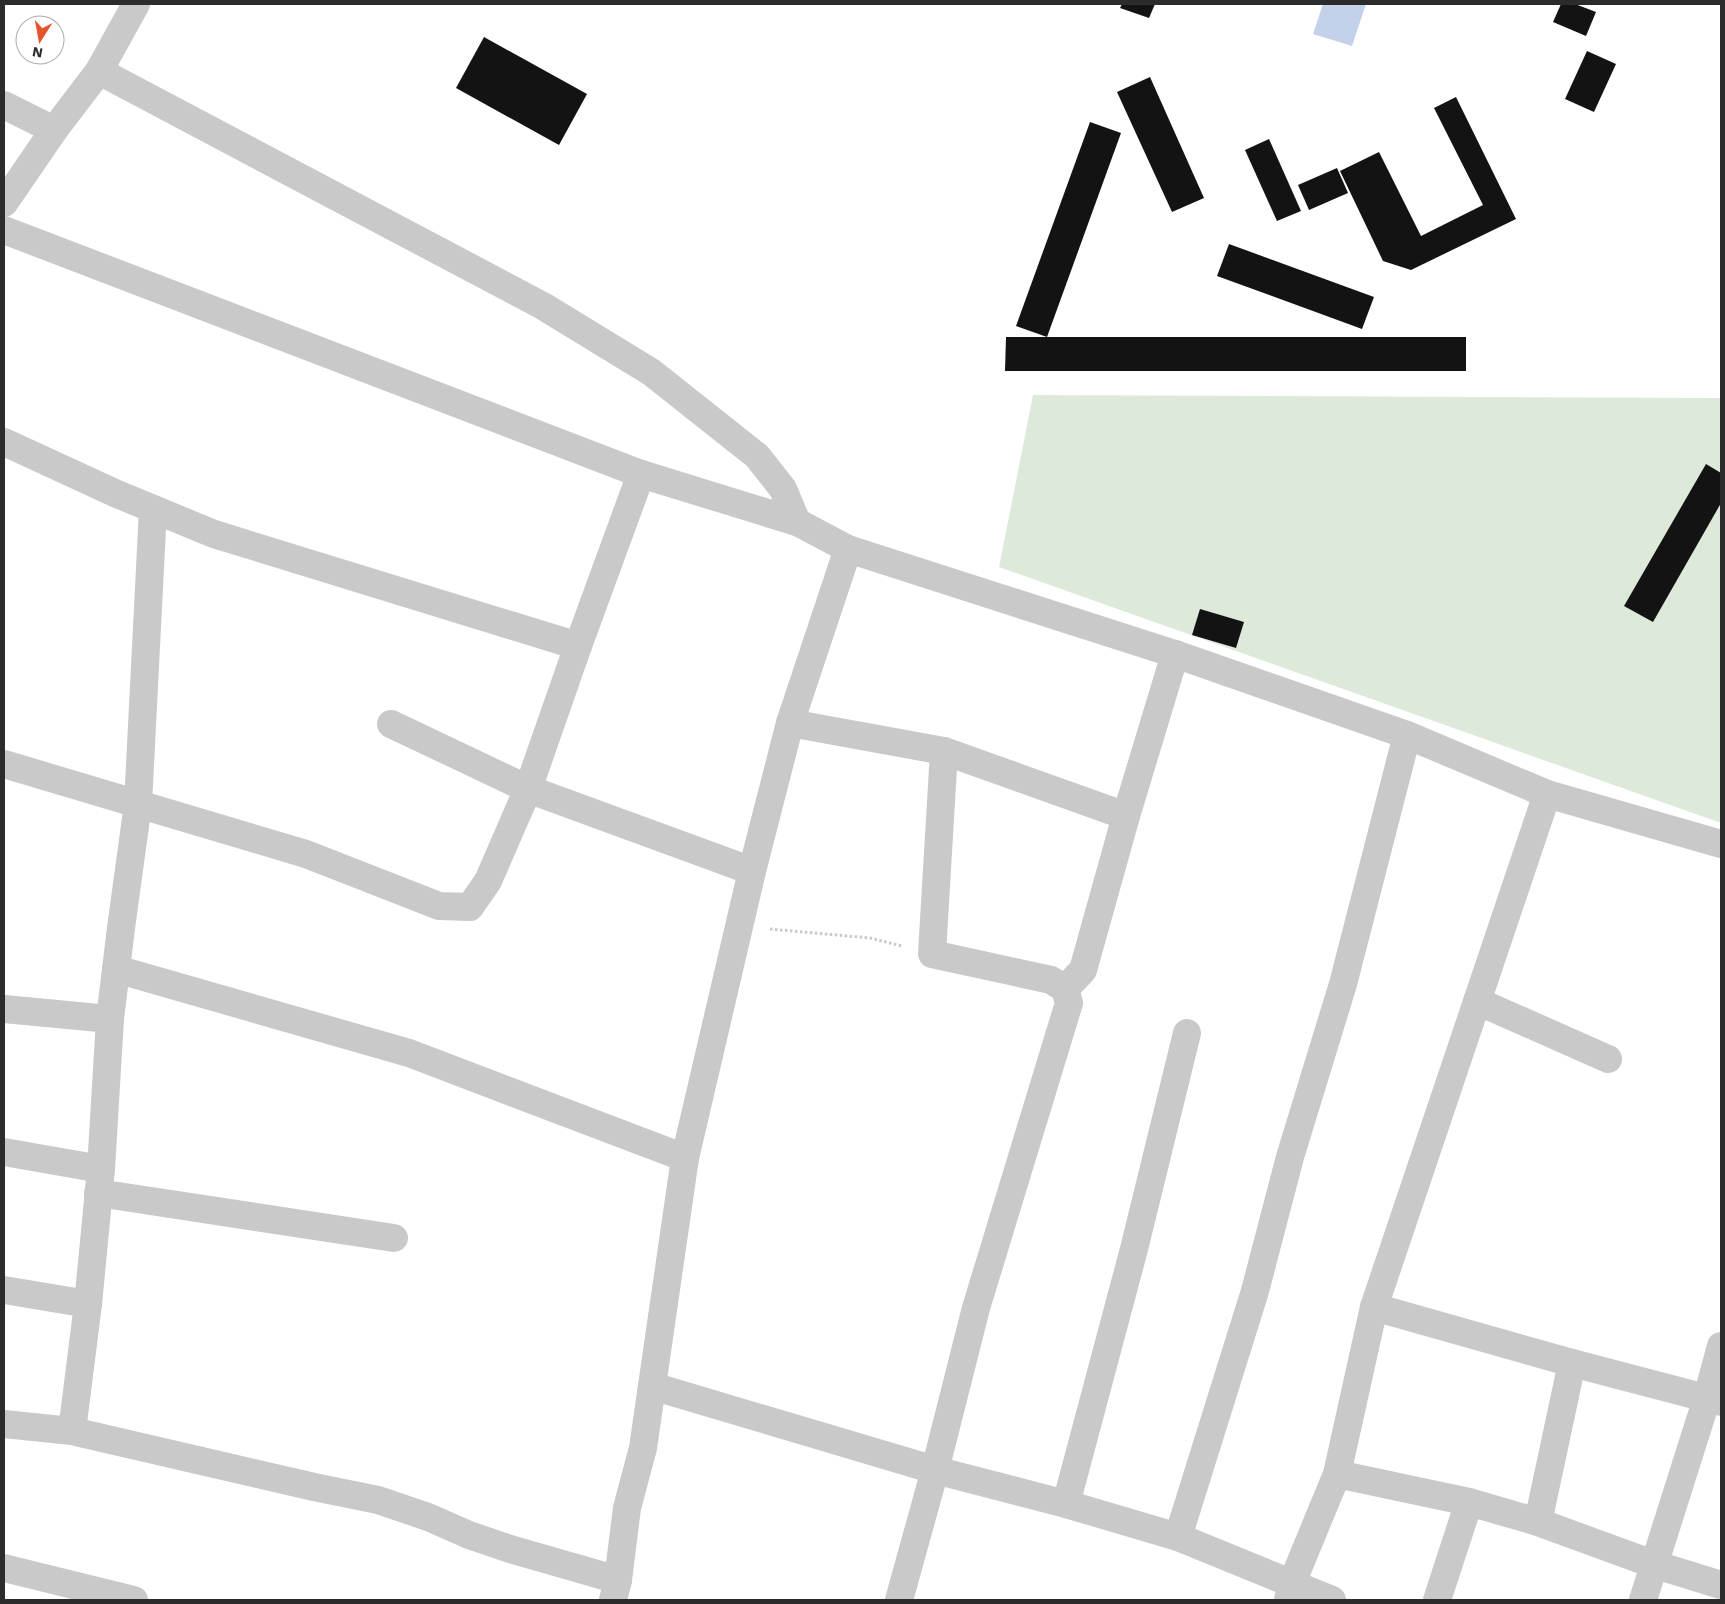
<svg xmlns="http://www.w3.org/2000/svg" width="1725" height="1604" font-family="'Work Sans',sans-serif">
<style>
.green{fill:#ddead9}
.water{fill:#c4d1eb}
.building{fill:#131313}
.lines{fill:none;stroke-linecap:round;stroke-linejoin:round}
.path{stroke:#c9c9c9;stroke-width:3;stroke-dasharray:2.5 2.5;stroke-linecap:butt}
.minor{stroke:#c9c9c9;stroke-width:28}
</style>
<rect width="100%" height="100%" fill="#fff"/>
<path class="green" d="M 1033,395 L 1721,398 L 1721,823 L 999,567 Z"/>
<path class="water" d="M 1323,4 L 1366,4 L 1352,46 L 1313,34 Z"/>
<g class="building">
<path d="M 1122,4 L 1155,4 L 1149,18 L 1120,8 Z"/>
<path d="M 1561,4 L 1575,4 L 1596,12 L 1586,36 L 1553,22 Z"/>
<path d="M 484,37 L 587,94 L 559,145 L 456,88 Z"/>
<path d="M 1587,51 L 1616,64 L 1594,112 L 1565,99 Z"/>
<path d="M 1150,77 L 1204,198 L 1172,212 L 1117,92 Z"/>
<path d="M 1456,97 L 1516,219 L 1411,270 L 1383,261 L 1340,171 L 1379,152 L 1421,236 L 1483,205 L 1434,108 Z"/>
<path d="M 1090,122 L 1121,133 L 1047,337 L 1016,326 Z"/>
<path d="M 1269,139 L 1301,211 L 1277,221 L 1245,150 Z"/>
<path d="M 1337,168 L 1348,193 L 1309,210 L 1298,185 Z"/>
<path d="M 1229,244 L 1374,297 L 1362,329 L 1217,276 Z"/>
<path d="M 1006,337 L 1466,337 L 1466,371 L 1005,371 Z"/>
<path d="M 1706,464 L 1721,473 L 1721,503 L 1653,622 L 1624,606 Z"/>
<path d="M 1200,609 L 1244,622 L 1236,648 L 1192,635 Z"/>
</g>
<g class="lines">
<path class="path" d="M 770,929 L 870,938 L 902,946"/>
<g class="minor">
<path d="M 99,71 L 543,306 L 651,372 L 757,456 L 783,489 L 797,522"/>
<path d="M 4,105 L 54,130"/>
<path d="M 4,203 L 54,130 L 99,71 L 136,4"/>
<path d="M 4,230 L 641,474 L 797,522 L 848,549 L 1175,654 L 1407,735 L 1547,794 L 1721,844"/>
<path d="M 4,442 L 117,494 L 214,534 L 578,646"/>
<path d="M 790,723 L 944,751 L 1126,816 L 1175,654"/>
<path d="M 391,724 L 528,789 L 752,871"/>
<path d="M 4,764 L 306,854 L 439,906 L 470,907 L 488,881 L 528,789 L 578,646 L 641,474"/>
<path d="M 116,969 L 409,1053 L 685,1158"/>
<path d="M 1065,989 L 1083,970 L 1126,816"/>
<path d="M 1477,1001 L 1608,1059"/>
<path d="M 4,1009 L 110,1019"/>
<path d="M 4,1152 L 101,1169"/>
<path d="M 98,1193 L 394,1238"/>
<path d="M 4,1290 L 88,1304"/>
<path d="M 1374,1307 L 1572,1363 L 1721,1402"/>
<path d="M 652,1386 L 935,1470 L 1066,1504 L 1178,1537 L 1332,1600"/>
<path d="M 4,1424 L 72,1431 L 88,1304 L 101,1169 L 110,1019 L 121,928 L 138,804 L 153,509"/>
<path d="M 72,1431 L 314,1487 L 378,1500 L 428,1517 L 469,1535 L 510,1549 L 618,1580"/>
<path d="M 1337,1474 L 1469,1502 L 1538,1522 L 1653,1564 L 1721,1585"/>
<path d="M 1066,1504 L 1134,1249 L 1187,1033"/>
<path d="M 1538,1522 L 1572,1363"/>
<path d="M 1178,1537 L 1255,1291 L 1290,1157 L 1343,984 L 1407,735"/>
<path d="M 4,1568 L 134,1600"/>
<path d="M 613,1600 L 618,1580 L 627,1508 L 643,1448 L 685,1158 L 752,871 L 790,723 L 848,549"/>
<path d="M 899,1600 L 935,1470 L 976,1308 L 1069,1003 L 1065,989 L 1051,980 L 932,954 L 944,751"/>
<path d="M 1288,1600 L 1292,1583 L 1337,1474 L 1374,1307 L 1547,794"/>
<path d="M 1437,1600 L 1469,1502"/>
<path d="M 1643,1600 L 1707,1398 L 1721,1346"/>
</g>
</g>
<rect width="1725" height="1604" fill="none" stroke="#2c2c2c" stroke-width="10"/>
<g transform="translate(40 40) rotate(191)"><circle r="24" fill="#ffffff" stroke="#ababab"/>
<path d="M0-4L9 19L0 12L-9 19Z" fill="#e7542b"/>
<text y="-8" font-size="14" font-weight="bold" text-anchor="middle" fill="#2c2c2c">N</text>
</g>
</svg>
